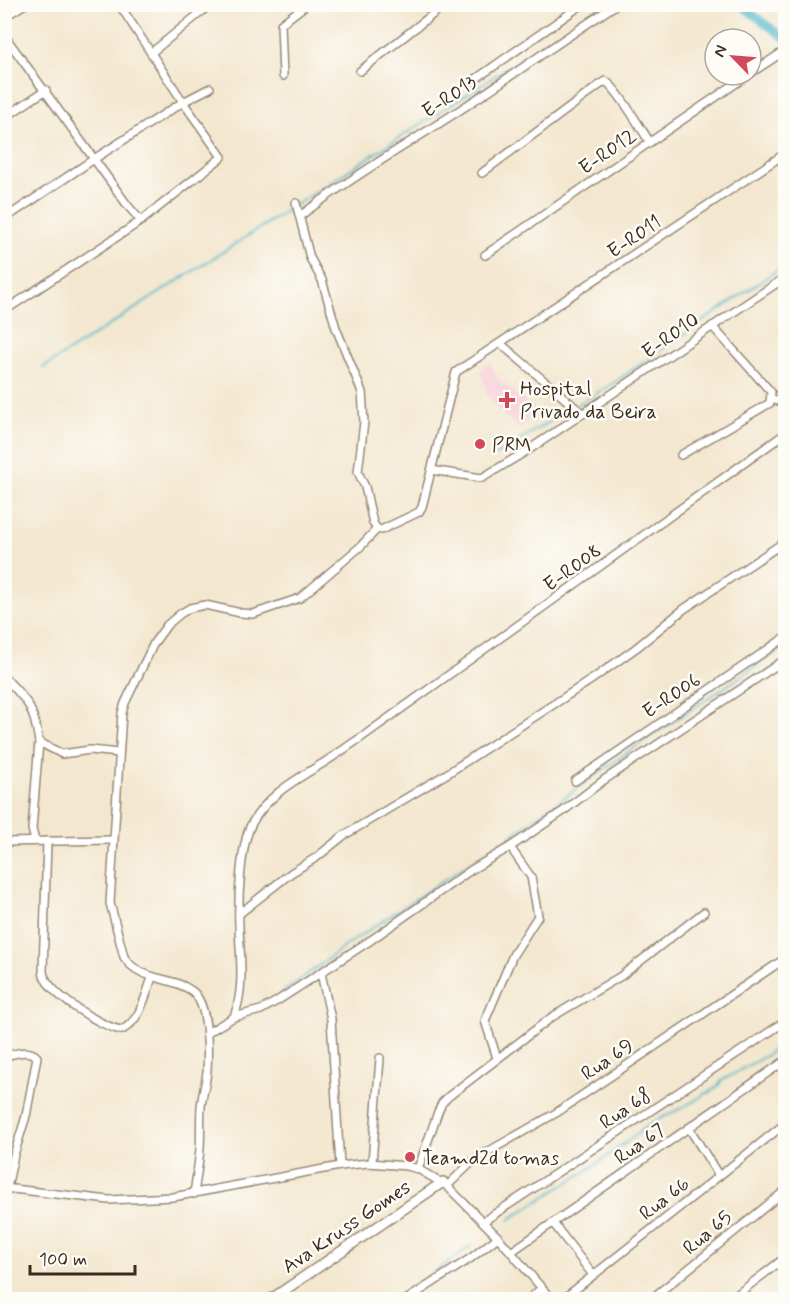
<svg xmlns="http://www.w3.org/2000/svg" width="790" height="1304" font-family="Mynerve,sans-serif">
<style>
.built{fill:#f6cfd7}
.lines{fill:none;stroke-linecap:round;stroke-linejoin:round}
.stream{stroke:#4cb5c9;stroke-width:2}
.canal{stroke:#4cb5c9;stroke-width:8}
.minor-casing{stroke:#978876;stroke-width:10}
.tertiary-casing{stroke:#978876;stroke-width:12}
.minor{stroke:#fff;stroke-width:7}
.tertiary{stroke:#fff;stroke-width:9}
.poi-dot{fill:#d1495b;stroke:#fdfcf7;stroke-width:2}
.labels{text-anchor:middle;stroke-width:5;stroke-linejoin:round;paint-order:stroke}
.street-label{font-size:20px;fill:#3b2a1e;stroke:#fdfcf7}
.poi-label{font-size:20px;fill:#3b2a1e;stroke:#fdfcf7;text-anchor:start}
</style>
<rect width="100%" height="100%" fill="#fdfcf7"/>
<filter id="ink" filterUnits="userSpaceOnUse"><feTurbulence type="fractalNoise" baseFrequency=".0167" numOctaves="2"/><feDisplacementMap in="SourceGraphic" scale="12" xChannelSelector="R" yChannelSelector="G"/><feConvolveMatrix kernelMatrix="1 2 1 2 8 2 1 2 1" color-interpolation-filters="sRGB"/></filter>
<filter id="wash" filterUnits="userSpaceOnUse"><feTurbulence type="fractalNoise" baseFrequency=".008" numOctaves="4" result="noise"/><feDisplacementMap in="SourceGraphic" scale="24" xChannelSelector="R" yChannelSelector="G"/><feGaussianBlur stdDeviation="1.35" result="paint"/><feColorMatrix in="noise" values="0 0 0 0 0 0 0 0 0 0 0 0 0 0 0 0 0 1.4 0 .05"/><feComposite in="paint" operator="in"/></filter>
<g filter="url(#wash)">
<rect width="100%" height="100%" fill="#f3e7cf"/>
<path class="built" d="M 490,361 L 498,379 L 536,410 L 520,429 L 497,409 L 485,391 L 486,389 L 480,372 Z"/>
<g class="lines">
<g class="stream">
<path d="M 4,6 L 6,4"/>
<path d="M 43,368 L 571,27 L 603,4"/>
<path d="M 577,405 L 612,384 L 786,264"/>
<path d="M 495,455 L 572,408"/>
<path d="M 4,790 L 8,787"/>
<path d="M 508,838 L 635,747 L 786,646"/>
<path d="M 281,994 L 348,944 L 503,841"/>
<path d="M 509,1220 C 530,1205 553,1192 575,1178 C 603,1162 627,1140 654,1122 C 666,1115 699,1101 705,1093 L 709,1093 L 718,1086 L 721,1081 L 767,1055 L 786,1038"/>
<path d="M 395,1300 L 471,1246"/>
</g>
<path class="canal" d="M 739,4 L 786,39"/>
</g>
</g>
<g filter="url(#ink)">
<g class="lines">
<g class="minor-casing">
<g id="minor">
<path d="M 4,17 L 25,4"/>
<path d="M 4,35 L 94,159 L 4,219"/>
<path d="M 151,53 L 211,4"/>
<path d="M 360,71 L 446,4"/>
<path d="M 751,73 L 786,50"/>
<path d="M 283,76 L 281,24 L 307,4"/>
<path d="M 470,83 L 583,4"/>
<path d="M 4,118 L 46,90"/>
<path d="M 482,173 L 605,81 C 617,87 640,128 650,142"/>
<path d="M 296,203 L 310,258 L 322,280 L 336,328 L 362,392 L 364,422 L 358,472 L 365,487 L 373,523 L 377,529"/>
<path d="M 300,216 C 355,174 415,140 472,102 C 521,69 568,36 617,4"/>
<path d="M 141,221 L 128,206 L 94,159 L 183,102 L 210,88"/>
<path d="M 485,255 L 748,75"/>
<path d="M 4,311 L 141,221 L 222,157 L 183,102 L 119,4"/>
<path d="M 501,344 L 583,414"/>
<path d="M 772,399 L 786,404"/>
<path d="M 681,455 L 770,403 L 771,392 L 712,326"/>
<path d="M 431,470 L 482,478 L 530,449 L 786,277"/>
<path d="M 778,664 L 786,673"/>
<path d="M 4,677 C 28,701 34,708 39,742 L 32,829 L 35,841"/>
<path d="M 39,742 L 62,754 L 90,750 L 119,753"/>
<path d="M 575,781 L 786,637"/>
<path d="M 47,841 L 43,972 C 46,993 103,1028 122,1030 C 141,1020 145,996 152,978"/>
<path d="M 4,842 L 112,840"/>
<path d="M 239,914 L 291,873 L 317,857 L 343,836 L 448,773 L 594,678 L 636,648 L 684,609 L 786,541"/>
<path d="M 321,973 L 331,1019 L 340,1166"/>
<path d="M 234,1017 C 245,987 240,957 239,927 C 238,901 240,845 252,823 C 268,795 294,781 320,765 C 335,756 348,746 362,737 L 786,433"/>
<path d="M 207,1033 L 234,1017 L 261,1010 L 277,1001 L 371,940 L 471,870 L 510,847 L 562,812 L 604,780 L 786,659"/>
<path d="M 4,1056 C 15,1054 29,1048 37,1057 L 26,1116 L 14,1155 L 7,1188"/>
<path d="M 497,1058 L 485,1021 L 513,955 L 538,916 L 531,877 L 510,847"/>
<path d="M 689,1128 L 719,1176"/>
<path d="M 372,1163 L 380,1058"/>
<path d="M 418,1169 L 438,1112 L 442,1103 L 449,1096 L 552,1017 L 621,976 L 704,912"/>
<path d="M 447,1186 L 475,1159 L 556,1113 L 786,958"/>
<path d="M 4,1188 L 109,1200 L 173,1197 L 340,1166 L 369,1163 L 407,1166 L 418,1169 L 447,1186 L 498,1237 L 552,1300"/>
<path d="M 194,1194 C 196,1179 199,1163 200,1148 C 201,1135 200,1121 201,1107 C 202,1095 206,1083 207,1071 C 208,1052 209,1004 192,991 C 170,975 140,982 124,957 L 110,903 L 122,713 L 125,703 L 154,643 L 167,625 L 180,614 L 190,608 L 205,605 L 241,613 L 253,614 L 300,598 L 361,546 L 377,529 L 381,530 L 419,512 L 422,507 L 456,372 L 786,153"/>
<path d="M 484,1221 L 786,1021"/>
<path d="M 553,1223 L 593,1275"/>
<path d="M 511,1252 L 786,1060"/>
<path d="M 406,1300 L 471,1258 L 498,1237"/>
<path d="M 528,1300 L 542,1288"/>
<path d="M 562,1300 L 786,1123"/>
<path d="M 650,1300 L 786,1190"/>
<path d="M 730,1300 L 786,1257"/>
</g>
</g>
<g class="tertiary-casing">
<path id="tertiary" d="M 270,1300 L 443,1182"/>
</g>
<use href="#minor" class="minor"/>
<use href="#tertiary" class="tertiary"/>
</g>
</g>
<g class="poi-dot">
<path d="M504 391h6v6h6v6h-6v6h-6v-6h-6v-6h6z"/>
<circle cx="480" cy="444" r="6"/>
<circle cx="410" cy="1157" r="6"/>
</g>
<g class="labels">
<g class="street-label">
<text transform="translate(449 96) rotate(-33)" y="7">E-R013</text>
<text transform="translate(607 151) rotate(-35)" y="7">E-R012</text>
<text transform="translate(634 236) rotate(-34)" y="7">E-R011</text>
<text transform="translate(670 335) rotate(-35)" y="7">E-R010</text>
<text transform="translate(572 567) rotate(-36)" y="7">E-R008</text>
<text transform="translate(671 695) rotate(-34)" y="7">E-R006</text>
<text transform="translate(607 1059) rotate(-34)" y="7">Rua 69</text>
<text transform="translate(625 1108) rotate(-34)" y="7">Rua 68</text>
<text transform="translate(639 1143) rotate(-35)" y="7">Rua 67</text>
<text transform="translate(664 1198) rotate(-38)" y="7">Rua 66</text>
<text transform="translate(346 1226) rotate(-34)" y="7">Ava Kruss Gomes</text>
<text transform="translate(707 1232) rotate(-40)" y="7">Rua 65</text>
</g>
<g class="poi-label">
<text x="520" y="395">Hospital<tspan x="520" dy="23">Privado da Beira</tspan></text>
<text x="492" y="451">PRM</text>
<text x="422" y="1164">Teamd2d tomas</text>
</g>
</g>
<rect width="790" height="1304" fill="none" stroke="#fdfcf7" stroke-width="24"/>
<g transform="translate(733 57) rotate(295)"><circle r="28" fill="#fdfcf7" stroke="#afa8a0" stroke-width="1.5"/>
<path d="M0-4.5L10 22L0 15L-10 22Z" fill="#d1495b"/>
<text y="-9" font-size="16" font-weight="bold" text-anchor="middle" fill="#3b2a1e">N</text>
</g>
<path d="M30 1265v9h105v-9" fill="none" stroke="#3b2a1e" stroke-width="3"/>
<text x="39" y="1265" font-size="18" fill="#3b2a1e" stroke="#fdfcf7" stroke-width="4.5" paint-order="stroke">100 m</text>
</svg>
